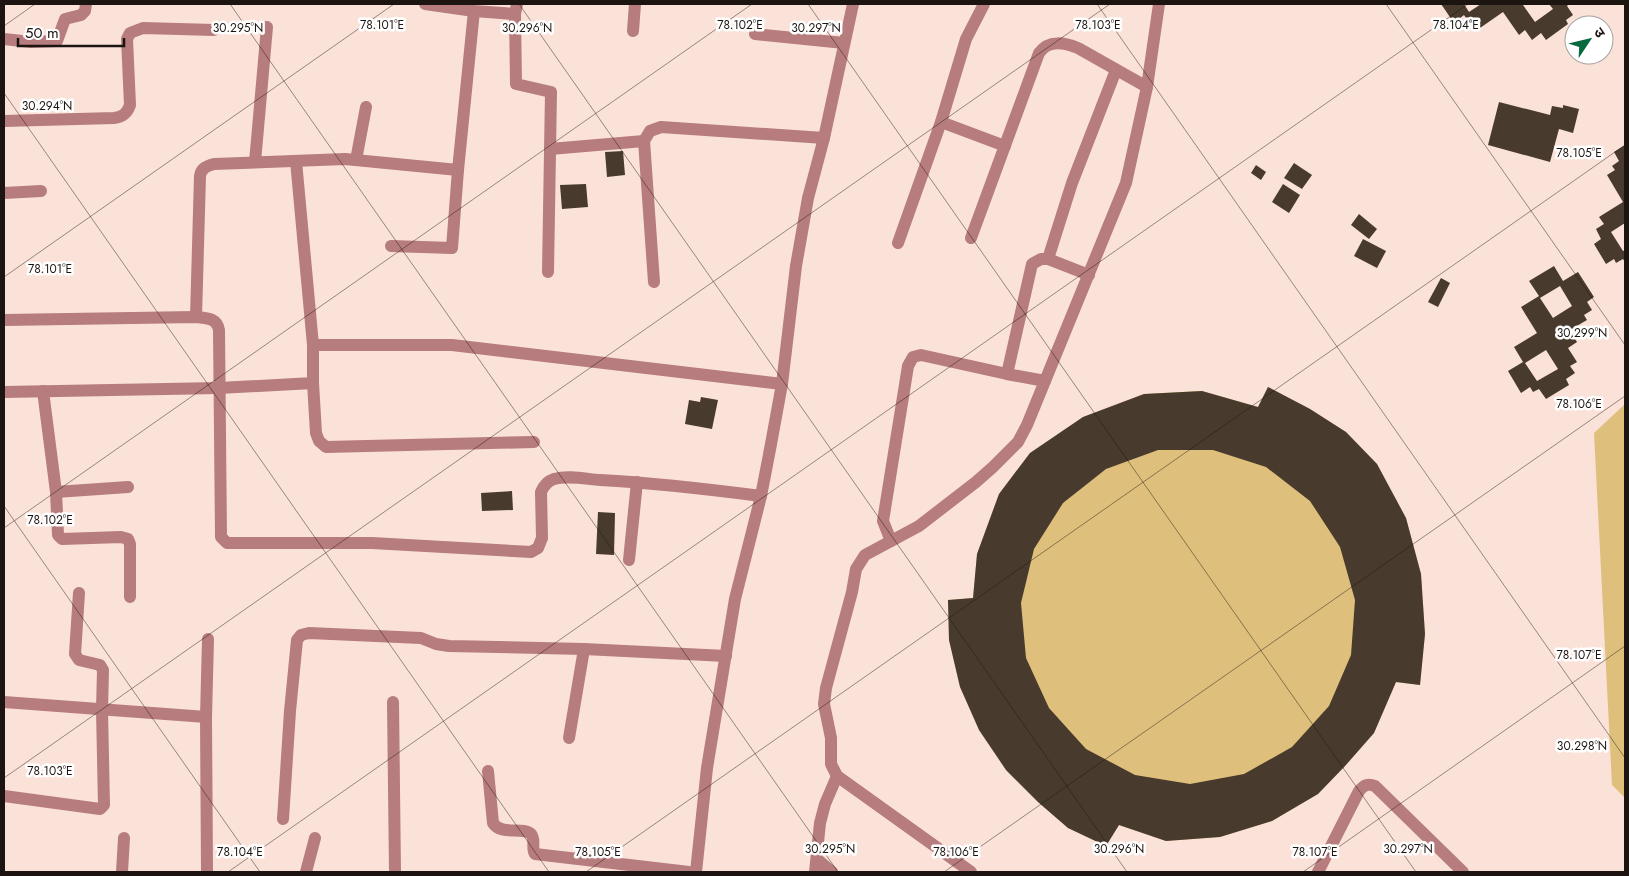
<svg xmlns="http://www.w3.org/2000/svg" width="1629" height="876" font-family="Jost,'Noto Sans Devanagari',sans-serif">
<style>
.green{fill:#dec07c}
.building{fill:#483a2d;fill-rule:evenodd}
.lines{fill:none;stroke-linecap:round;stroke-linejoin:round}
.minor{stroke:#b77c7d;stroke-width:12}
.ticks{fill:none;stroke:#1c1411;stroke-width:1;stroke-opacity:0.45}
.ticks-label{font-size:12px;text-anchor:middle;fill:#1c1411;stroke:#fff;stroke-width:5;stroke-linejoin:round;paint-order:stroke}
</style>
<rect width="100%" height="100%" fill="#fae2d9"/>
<g class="green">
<path d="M 1268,387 L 1310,409 L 1346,432 L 1377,464 L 1406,518 L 1421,574 L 1425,634 L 1420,685 L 1396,682 L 1374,733 L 1345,766 L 1318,794 L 1272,821 L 1220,837 L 1166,841 L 1119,825 L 1106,846 L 1068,828 L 1038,802 L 1006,770 L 960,687 L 949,640 L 948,600 L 973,598 L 977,554 L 999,494 L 1030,453 L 1083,417 L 1144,394 L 1202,391 L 1258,407 Z"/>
<path d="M 1625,404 L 1625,798 L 1612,785 L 1594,433 Z"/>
</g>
<g class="building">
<path d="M 1441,4 L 1464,4 L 1469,12 L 1481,4 L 1526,4 L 1523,5 L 1535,22 L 1553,9 L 1549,4 L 1569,4 L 1567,6 L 1573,15 L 1566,20 L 1568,24 L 1546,40 L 1541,33 L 1532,40 L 1525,30 L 1519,35 L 1503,12 L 1480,28 L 1474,21 L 1470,24 L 1464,15 L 1454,23 Z"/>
<path d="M 1499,102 L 1550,115 L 1552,106 L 1563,108 L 1563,105 L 1579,109 L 1573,133 L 1559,129 L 1550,162 L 1488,145 Z"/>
<path d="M 1625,145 L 1625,223 L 1611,232 L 1623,251 L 1625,250 L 1625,262 L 1623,259 L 1616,263 L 1614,259 L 1606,264 L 1594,244 L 1601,239 L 1596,229 L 1604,224 L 1599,217 L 1623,202 L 1607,175 L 1615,170 L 1612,166 L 1619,161 L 1614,152 Z"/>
<path d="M 623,151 L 625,175 L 607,177 L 605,152 Z"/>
<path d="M 1294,163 L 1312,175 L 1302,189 L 1284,178 Z"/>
<path d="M 1256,165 L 1266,172 L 1261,180 L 1251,173 Z"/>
<path d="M 586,184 L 588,207 L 562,209 L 560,185 Z"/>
<path d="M 1283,184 L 1300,195 L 1289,213 L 1272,202 Z"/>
<path d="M 1359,214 L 1377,229 L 1369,239 L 1351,225 Z"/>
<path d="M 1363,239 L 1386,251 L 1377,268 L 1354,256 Z"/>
<path d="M 1554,266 L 1563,281 L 1578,272 L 1594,297 L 1587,302 L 1592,310 L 1584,315 L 1587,320 L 1570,330 L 1577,342 L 1568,348 L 1577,362 L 1570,366 L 1575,373 L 1566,379 L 1569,385 L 1546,399 L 1539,389 L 1533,392 L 1530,387 L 1521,393 L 1508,371 L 1523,362 L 1514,347 L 1537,333 L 1521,307 L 1539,296 L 1529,281 ZM 1560,286 L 1572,306 L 1553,318 L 1540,298 ZM 1546,350 L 1558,369 L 1537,381 L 1525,363 Z"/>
<path d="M 1441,278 L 1450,283 L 1438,307 L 1428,302 Z"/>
<path d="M 1268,387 L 1310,409 L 1346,432 L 1377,464 L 1406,518 L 1421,574 L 1425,634 L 1420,685 L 1396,682 L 1374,733 L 1345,766 L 1318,794 L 1272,821 L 1220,837 L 1166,841 L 1119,825 L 1106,846 L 1068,828 L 1038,802 L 1006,770 L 979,730 L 960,687 L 949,640 L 948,600 L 973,598 L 977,554 L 999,494 L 1030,453 L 1083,417 L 1144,394 L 1202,391 L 1258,407 ZM 1158,450 L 1213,450 L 1266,467 L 1310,501 L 1340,547 L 1355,600 L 1351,655 L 1329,706 L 1292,747 L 1244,774 L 1190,784 L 1135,775 L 1086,749 L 1049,708 L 1026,658 L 1021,603 L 1034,549 L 1063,503 L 1106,469 Z"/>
<path d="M 701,397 L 718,400 L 712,429 L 685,424 L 689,400 L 700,402 Z"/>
<path d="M 512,491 L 513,510 L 482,511 L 481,493 Z"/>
<path d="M 598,512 L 615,513 L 614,555 L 596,554 Z"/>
</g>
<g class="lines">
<g class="minor">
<path d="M 425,4 L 474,11 L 515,14"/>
<path d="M 517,4 L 515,14 L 516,84 L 551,92 L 548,272"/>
<path d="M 633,31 L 635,4"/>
<path d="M 755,34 L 844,43"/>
<path d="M 4,39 L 31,42 L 57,41 L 65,19 L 81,15 L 85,11 L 86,4"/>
<path d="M 4,121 L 114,118 C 122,117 127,114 130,105 L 127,39 L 130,33 L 143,28 L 214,30"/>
<path d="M 941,122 L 1005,146"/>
<path d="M 550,149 L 644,141"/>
<path d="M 356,160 L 366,107"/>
<path d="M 255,162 L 267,27"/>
<path d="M 4,193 L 41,191"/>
<path d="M 971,238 L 1039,53 C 1049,39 1065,43 1078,48 L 1147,87"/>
<path d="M 898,243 L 941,122 L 966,39 L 984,4"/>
<path d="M 391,246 L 452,248 L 458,170 L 474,11"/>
<path d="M 1048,259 L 1072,183 L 1116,70"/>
<path d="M 654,282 L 644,141 L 650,131 L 661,127 L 824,138"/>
<path d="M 196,317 L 200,176 C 201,168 207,166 214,164 L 345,159 L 458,170"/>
<path d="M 4,320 L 196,317 C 207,318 217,318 219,330 L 221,537 L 227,543 L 372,543 L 531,552 L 538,548 L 542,538 L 541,492 C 544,485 548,481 554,479 C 568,475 586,479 600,480 C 654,483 707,489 761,496"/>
<path d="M 313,345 L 452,345 L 782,384"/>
<path d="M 1007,374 L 1032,264 L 1041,259 L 1048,259 L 1089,275"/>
<path d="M 313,383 L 316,433 L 319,441 L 326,447 L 534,442"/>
<path d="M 43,391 L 56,492 L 58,535 L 62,539 L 121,537 L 128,539 L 130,544 L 130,597"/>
<path d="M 4,392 L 219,388 L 313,383 L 313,345 L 296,161"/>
<path d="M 56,492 L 128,487"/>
<path d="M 891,541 L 883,521 L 908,366 L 913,357 L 921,355 L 1007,374 L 1045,381"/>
<path d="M 629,560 L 637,482"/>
<path d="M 4,702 L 206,717"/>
<path d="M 393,702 L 395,872"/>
<path d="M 569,738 L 584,649"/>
<path d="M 488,771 L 493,823 C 501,836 523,826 531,834 C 536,839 531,849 535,854 L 689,872"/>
<path d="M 4,796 L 100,809 L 104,805 L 102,710 L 103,670 L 100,665 L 79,660 L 75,654 L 79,593"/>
<path d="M 283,819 L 290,711 L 297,640 L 301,635 L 309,633 L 421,638 L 436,644 L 449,646 L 584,649 L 726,656"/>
<path d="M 817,859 L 832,872"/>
<path d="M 122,872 L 124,838"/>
<path d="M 207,872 L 206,717 L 208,639"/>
<path d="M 306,872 L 315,838"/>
<path d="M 696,872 L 707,768 L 735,599 L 761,496 L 771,444 L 782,384 L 796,266 L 808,198 L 824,138 L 853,4"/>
<path d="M 815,872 L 820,823 L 825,804 L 837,776"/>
<path d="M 971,872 L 837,776 L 831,764 L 831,738 L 824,704 L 826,688 L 852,592 L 856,569 L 865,555 L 919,526 L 976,482 L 993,467 L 1018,442 L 1027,425 L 1126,183 L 1147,87 L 1159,4"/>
<path d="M 1318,872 L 1359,791 C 1364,785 1368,783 1375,786 L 1463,872"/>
</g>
</g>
<path class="ticks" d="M 230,4 L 838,872M 519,4 L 1127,872M 808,4 L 1416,872M 1097,4 L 1625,758M 1386,4 L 1625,345M 4,26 L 35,4M 4,93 L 549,872M 4,277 L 394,4M 4,506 L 260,872M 4,528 L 752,4M 4,778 L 1110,4M 228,872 L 1468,4M 586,872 L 1625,145M 944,872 L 1625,396M 1303,872 L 1625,646"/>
<g class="ticks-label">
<text x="382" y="29">78.101°E</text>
<text x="740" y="29">78.102°E</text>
<text x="1098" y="29">78.103°E</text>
<text x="1456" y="29">78.104°E</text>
<text x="238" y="32">30.295°N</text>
<text x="527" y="32">30.296°N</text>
<text x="816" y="32">30.297°N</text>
<text x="47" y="110">30.294°N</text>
<text x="1579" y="157">78.105°E</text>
<text x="50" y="273">78.101°E</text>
<text x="1582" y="337">30.299°N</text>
<text x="1579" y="408">78.106°E</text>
<text x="50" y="524">78.102°E</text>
<text x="1579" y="659">78.107°E</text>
<text x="1582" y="750">30.298°N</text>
<text x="50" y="775">78.103°E</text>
<text x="830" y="853">30.295°N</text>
<text x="1119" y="853">30.296°N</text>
<text x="1408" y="853">30.297°N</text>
<text x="240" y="856">78.104°E</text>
<text x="598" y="856">78.105°E</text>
<text x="956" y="856">78.106°E</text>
<text x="1315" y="856">78.107°E</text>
</g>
<rect width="1629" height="876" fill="none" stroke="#1c1411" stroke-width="10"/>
<g transform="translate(1589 40) rotate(55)"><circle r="24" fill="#ffffff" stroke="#a4a1a0"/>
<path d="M0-4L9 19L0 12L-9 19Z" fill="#07693e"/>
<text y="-8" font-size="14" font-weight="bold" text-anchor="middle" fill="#1c1411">उ</text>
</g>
<path d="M18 38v8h106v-8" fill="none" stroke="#1c1411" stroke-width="2.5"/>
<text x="25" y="38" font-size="15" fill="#1c1411" stroke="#ffffff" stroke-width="4" paint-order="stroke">50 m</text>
</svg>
